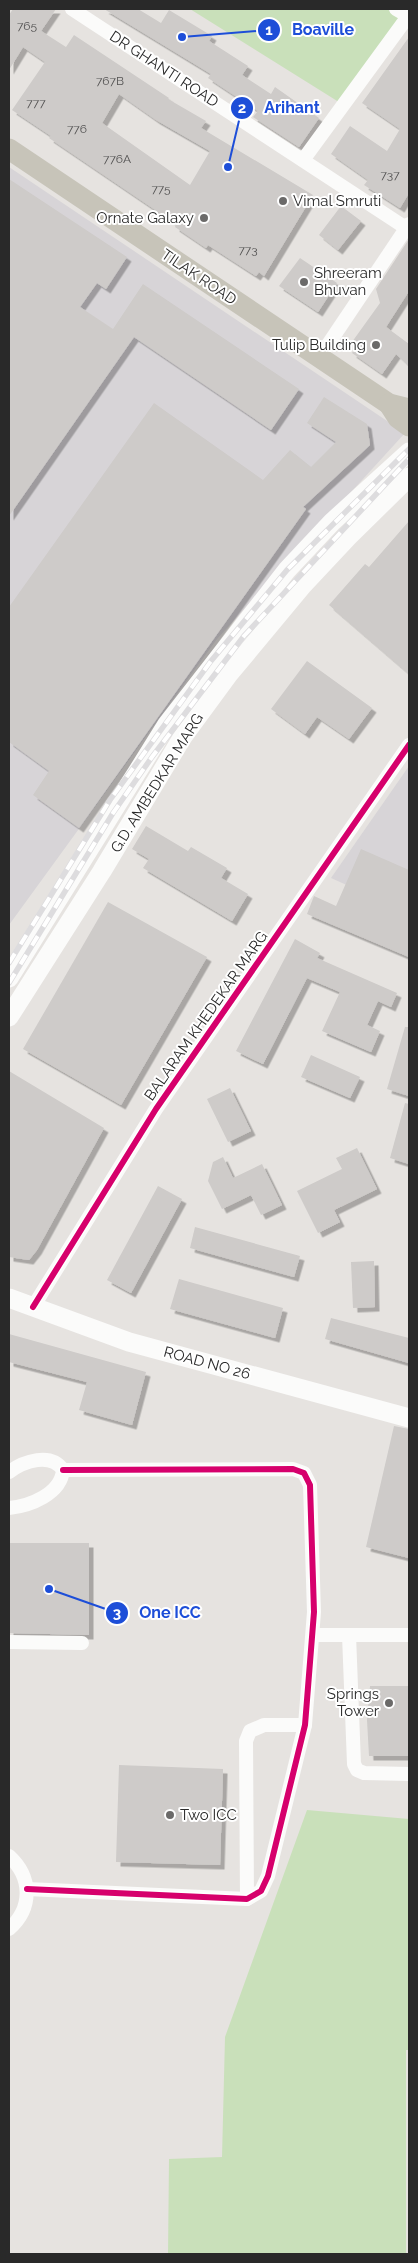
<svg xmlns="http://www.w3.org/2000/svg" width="418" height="2263" font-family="Raleway,sans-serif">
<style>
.industrial{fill:#d7d4d7}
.green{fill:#c9e0ba}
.building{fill:#cecbc9;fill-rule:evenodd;filter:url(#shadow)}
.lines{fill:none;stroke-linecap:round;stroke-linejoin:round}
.street{stroke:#fbfbfa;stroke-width:14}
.secondary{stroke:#fbfbfa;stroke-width:19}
.primary{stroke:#c7c4b9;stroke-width:21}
.rail-casing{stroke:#dddcde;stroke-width:5.5}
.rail{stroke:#fff;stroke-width:4;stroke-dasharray:11;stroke-linecap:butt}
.cycleway-casing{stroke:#fff;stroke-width:9}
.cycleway{stroke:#d6006c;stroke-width:6}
.poi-dot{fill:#6b6a69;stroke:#fff;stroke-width:2}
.labels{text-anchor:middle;stroke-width:4;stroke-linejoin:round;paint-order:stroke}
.number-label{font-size:12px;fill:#535252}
.street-label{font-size:15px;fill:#292929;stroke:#fff}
.poi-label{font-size:15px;fill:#292929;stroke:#fff;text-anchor:start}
.leader{fill:none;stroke:#1d4ed8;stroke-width:2}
.callout-dot{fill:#1d4ed8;stroke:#fff;stroke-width:2}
.mark-label{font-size:15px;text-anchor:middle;font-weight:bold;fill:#fff}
.callout-label{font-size:16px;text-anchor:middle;font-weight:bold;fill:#1d4ed8;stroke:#fff;stroke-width:4;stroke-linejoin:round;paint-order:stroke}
</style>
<defs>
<filter id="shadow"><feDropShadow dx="4.5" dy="4.5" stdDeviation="0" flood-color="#0004"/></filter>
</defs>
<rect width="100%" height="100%" fill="#e6e3e0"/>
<g class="industrial">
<path d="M 9,167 L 405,433 L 217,639 L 9,925 Z"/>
<path d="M 409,766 L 409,913 L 331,878 Z"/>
</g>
<g class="green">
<path d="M 190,9 L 393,9 L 405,16 L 342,104 Z"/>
<path d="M 307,1810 L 409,1819 L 409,2050 L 406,2050 L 406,2254 L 168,2254 L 169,2159 L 222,2157 L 225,2037 Z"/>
</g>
<g class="building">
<path d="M 13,9 L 56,9 L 41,31 L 66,47 L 74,35 L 169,98 L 168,99 L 206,121 L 201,128 L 313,195 L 264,276 L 259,272 L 256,276 L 208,245 L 206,248 L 175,227 L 176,224 L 49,138 L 51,136 L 12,110 L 45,62 L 23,47 L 9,70 L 9,15 ZM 119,94 L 156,120 L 210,151 L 190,185 L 102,123 Z"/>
<path d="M 104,9 L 138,9 L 161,23 L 169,10 L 212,36 L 209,41 L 248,66 L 242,75 L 271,94 L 275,87 L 319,118 L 299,147 L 253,117 L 258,111 L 208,78 L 211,74 Z"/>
<path d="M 409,37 L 409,193 L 400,208 L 364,185 L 368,180 L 331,154 L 350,126 L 387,151 L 400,129 L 362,103 Z"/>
<path d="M 9,179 L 127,257 L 106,289 L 97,283 L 80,307 L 113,329 L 143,284 L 299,389 L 271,430 L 134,337 L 9,516 Z"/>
<path d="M 341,206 L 361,221 L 338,250 L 319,235 Z"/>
<path d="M 409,239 L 409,291 L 386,327 L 409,344 L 409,366 L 396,354 L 382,374 L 352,353 L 357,346 L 352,342 L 380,303 L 376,289 Z"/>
<path d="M 300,258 L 337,283 L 318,312 L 279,286 Z"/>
<path d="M 324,397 L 367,424 L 370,445 L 303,507 L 306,509 L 79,828 L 33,795 L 49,771 L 9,742 L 9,607 L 154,403 L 263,480 L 290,450 L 311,467 L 336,442 L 307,423 Z"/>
<path d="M 409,521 L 409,674 L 329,605 L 365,564 L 369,567 Z"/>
<path d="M 307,661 L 372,708 L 349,739 L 317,717 L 305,734 L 271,709 Z"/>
<path d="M 146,826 L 188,851 L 191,847 L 227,868 L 221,878 L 248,894 L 232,921 L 143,868 L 149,859 L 132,849 Z"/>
<path d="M 361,849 L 409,870 L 409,957 L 307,914 L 314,896 L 336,906 Z"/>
<path d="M 108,902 L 207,957 L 121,1105 L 23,1049 Z"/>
<path d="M 295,939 L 320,953 L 317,958 L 397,993 L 391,1007 L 378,1001 L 367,1025 L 380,1031 L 371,1052 L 322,1031 L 340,992 L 307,978 L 263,1064 L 236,1051 Z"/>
<path d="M 405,1027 L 409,1027 L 409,1096 L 387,1089 Z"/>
<path d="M 311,1055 L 360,1077 L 350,1098 L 301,1077 Z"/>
<path d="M 9,1071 L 104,1128 L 37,1250 L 29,1260 L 9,1257 Z"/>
<path d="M 230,1088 L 251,1131 L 228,1142 L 207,1099 Z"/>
<path d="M 405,1103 L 409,1104 L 409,1164 L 390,1158 Z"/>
<path d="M 357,1148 L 377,1189 L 334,1210 L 340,1222 L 318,1233 L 297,1191 L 342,1169 L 336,1158 Z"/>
<path d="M 223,1157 L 233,1178 L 262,1164 L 282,1205 L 261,1215 L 251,1195 L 222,1209 L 208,1181 L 213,1162 Z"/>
<path d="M 158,1186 L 182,1199 L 131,1293 L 107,1280 Z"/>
<path d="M 195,1227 L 300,1256 L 294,1277 L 190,1248 Z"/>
<path d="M 374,1261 L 375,1307 L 353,1308 L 351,1262 Z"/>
<path d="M 179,1279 L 283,1308 L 275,1338 L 170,1309 Z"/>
<path d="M 331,1318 L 409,1338 L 409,1363 L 325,1339 Z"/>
<path d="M 9,1334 L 146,1372 L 132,1425 L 79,1410 L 87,1382 L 9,1362 Z"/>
<path d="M 394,1426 L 409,1429 L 409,1558 L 366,1547 Z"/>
<path d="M 9,1543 L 89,1543 L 89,1635 L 9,1633 Z"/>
<path d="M 370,1686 L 409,1686 L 409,1756 L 369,1756 L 367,1720 Z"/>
<path d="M 119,1765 L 223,1769 L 220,1865 L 116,1862 Z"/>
</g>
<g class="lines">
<g class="street">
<path d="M 72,9 L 406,228"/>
<path d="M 396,9 L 408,16"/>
<path d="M 303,160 L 409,15"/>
<path d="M 319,358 L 409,224"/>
<path d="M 33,1307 L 156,1109 L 409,745"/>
<path d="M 9,1472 C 24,1461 51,1452 63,1470 C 61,1494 30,1506 9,1508"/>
<path d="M 313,1635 L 409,1635"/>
<path d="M 349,1635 L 354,1764 L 357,1770 L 364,1773 L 409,1774"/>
<path d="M 9,1642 L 82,1643"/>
<path d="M 9,1856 C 32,1877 33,1908 9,1929"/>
<path d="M 27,1889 L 247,1899 L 261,1891 L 268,1876 L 305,1725 L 314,1612 L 310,1485 L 304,1473 L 293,1469 L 63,1470"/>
<path d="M 247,1899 L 246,1741 L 250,1731 L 264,1725 L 305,1725"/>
</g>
<g class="secondary">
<path d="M 9,978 L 167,724 L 287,570 L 332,522 L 409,452"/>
<path d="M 9,1017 L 102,871 L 182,738 L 229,674 L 303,585 L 348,537 L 409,477"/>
<path d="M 9,1298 L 129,1342 L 409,1418"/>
</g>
<g class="primary">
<path d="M 9,149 L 389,404 L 409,409"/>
<path d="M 389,404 L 398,418 L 409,426"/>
</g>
<g class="rail-casing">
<g id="rail">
<path d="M 9,963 L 110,800 L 211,661 L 287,570 L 409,449"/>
<path d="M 9,983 L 113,813 L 152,757 L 244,636 L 409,459"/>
</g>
</g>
<use href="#rail" class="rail"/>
<g class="cycleway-casing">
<g id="cycleway">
<path d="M 33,1307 L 156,1109 L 409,745"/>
<path d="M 27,1889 L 247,1899 L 261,1891 L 268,1876 L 305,1725 L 314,1612 L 310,1485 L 304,1473 L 293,1469 L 63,1470"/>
</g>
</g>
<use href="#cycleway" class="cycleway"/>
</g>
<g class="poi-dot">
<circle cx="283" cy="201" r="5"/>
<circle cx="204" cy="218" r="5"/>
<circle cx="304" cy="282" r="5"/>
<circle cx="376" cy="345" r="5"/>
<circle cx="389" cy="1703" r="5"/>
<circle cx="170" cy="1815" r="5"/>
</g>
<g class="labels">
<g class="number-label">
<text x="27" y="30">765</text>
<text x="110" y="85">767B</text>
<text x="36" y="107">777</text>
<text x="77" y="133">776</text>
<text x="117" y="163">776A</text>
<text x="390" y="179">737</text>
<text x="161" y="193">775</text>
<text x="248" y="254">773</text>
</g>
<g class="street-label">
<text transform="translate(164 69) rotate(33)" y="5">DR GHANTI ROAD</text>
<text transform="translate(199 277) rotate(34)" y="5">TILAK ROAD</text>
<text transform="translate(157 783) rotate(-58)" y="5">G.D. AMBEDKAR MARG</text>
<text transform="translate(206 1016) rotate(-55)" y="5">BALARAM KHEDEKAR MARG</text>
<text transform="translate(207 1363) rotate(15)" y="5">ROAD NO 26</text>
</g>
<g class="poi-label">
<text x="293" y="206">Vimal Smruti</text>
<text x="194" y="223" text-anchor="end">Ornate Galaxy</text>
<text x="314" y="278">Shreeram<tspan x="314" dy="17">Bhuvan</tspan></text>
<text x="366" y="350" text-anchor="end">Tulip Building</text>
<text x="379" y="1699" text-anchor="end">Springs<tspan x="379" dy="17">Tower</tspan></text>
<text x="180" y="1820">Two ICC</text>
</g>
</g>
<path class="leader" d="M182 37L269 30M228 167L242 108M49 1589L117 1613"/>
<g class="callout-dot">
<circle cx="182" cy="37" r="5"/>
<circle cx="228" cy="167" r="5"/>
<circle cx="49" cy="1589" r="5"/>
<circle cx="269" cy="30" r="12"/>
<circle cx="242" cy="108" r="12"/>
<circle cx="117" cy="1613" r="12"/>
</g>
<g class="mark-label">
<text x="269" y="35">1</text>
<text x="242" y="113">2</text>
<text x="117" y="1618">3</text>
</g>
<g class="callout-label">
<text x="323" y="35">Boaville</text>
<text x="292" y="113">Arihant</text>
<text x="170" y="1618">One ICC</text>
</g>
<rect width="418" height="2263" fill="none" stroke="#292929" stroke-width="20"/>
</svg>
